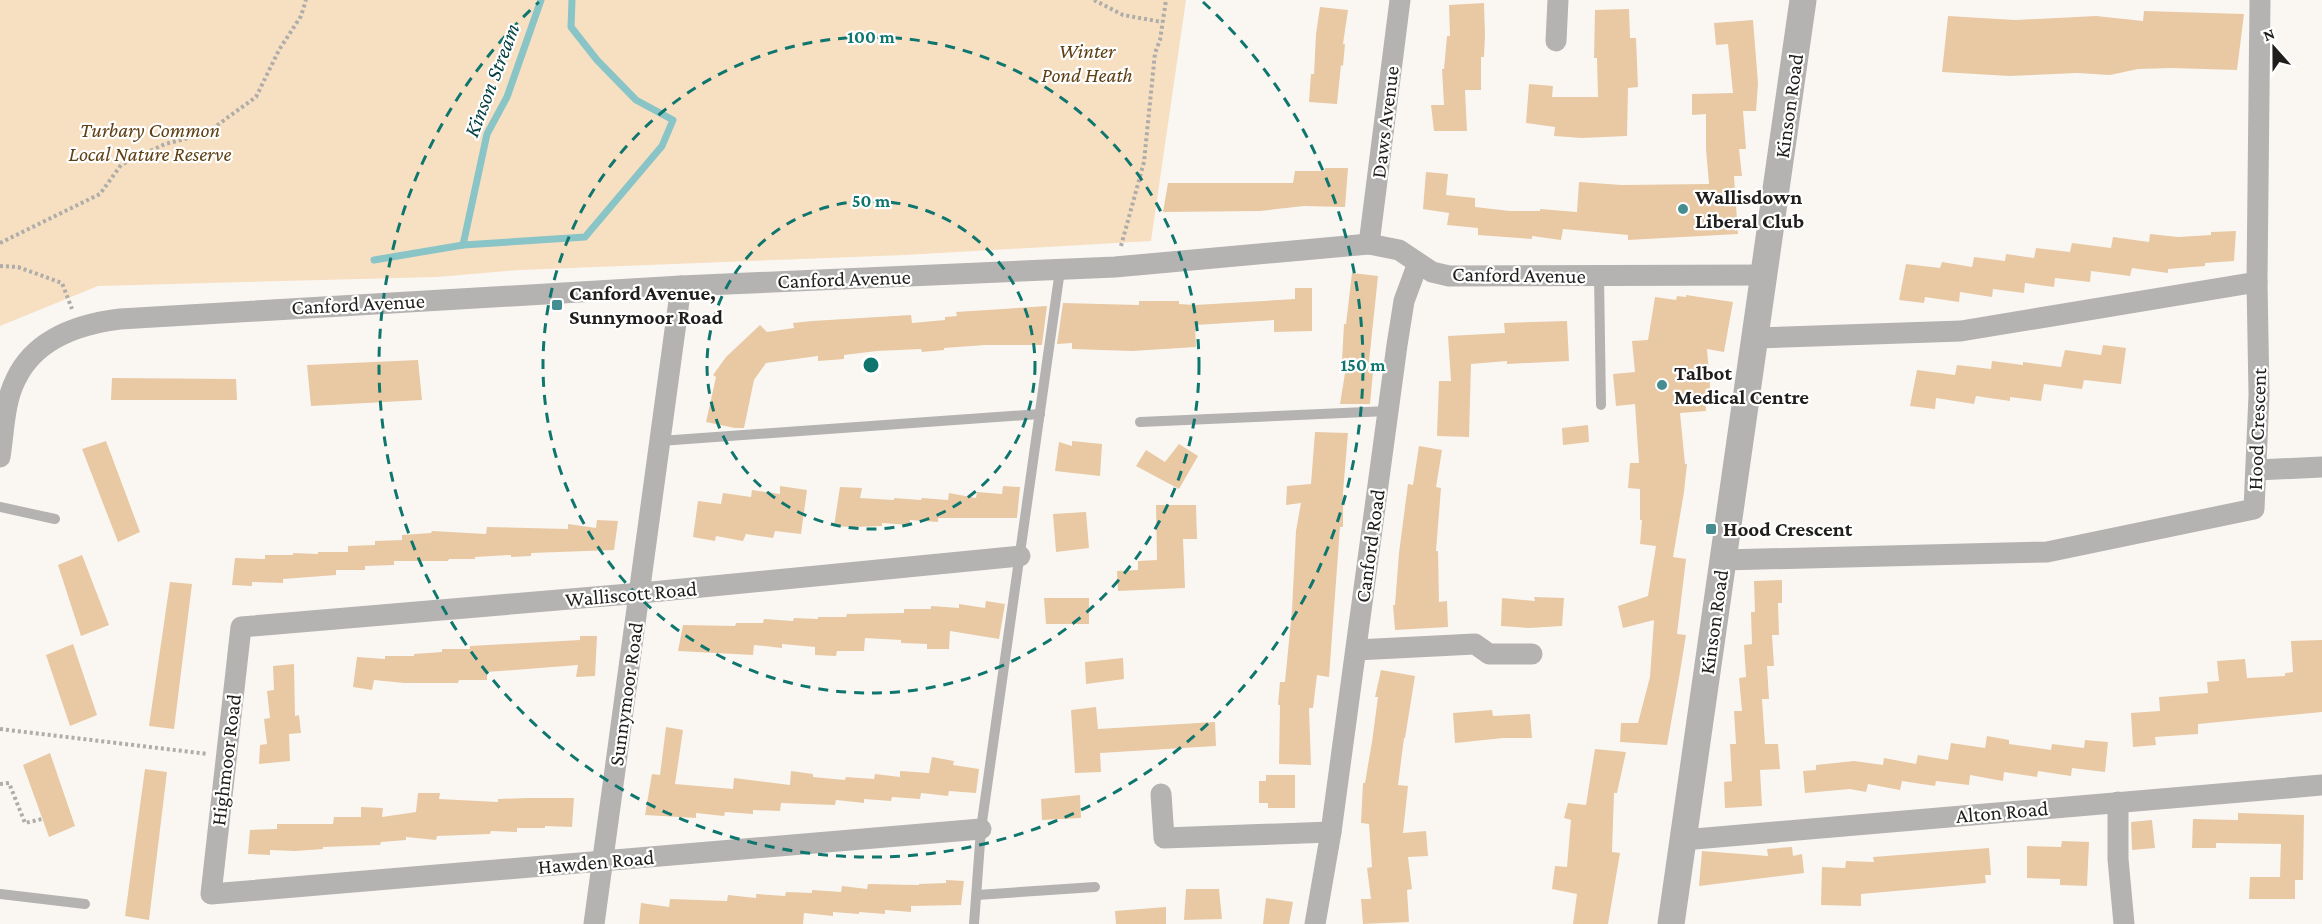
<svg xmlns="http://www.w3.org/2000/svg" width="2322" height="924" font-family="'Crimson Pro',serif">
<style>
.green{fill:#f7dfc2}
.lines{fill:none;stroke-linecap:round;stroke-linejoin:round}
.stream{stroke:#89c4c6;stroke-width:7}
.building{fill:#e8c9a4}
.path{stroke:#afadaa;stroke-width:4;stroke-dasharray:3 3;stroke-linecap:butt}
.service{stroke:#b4b3b1;stroke-width:10}
.minor{stroke:#b4b3b1;stroke-width:21}
.tertiary{stroke:#b4b3b1;stroke-width:27}
.ring{fill:none;stroke:#0f766e;stroke-width:3;stroke-dasharray:10 8}
.poi-dot{fill:#458d90;stroke:#fff;stroke-width:2}
.labels{text-anchor:middle;stroke-width:4.5;stroke-linejoin:round;paint-order:stroke}
.park-label{font-size:21px;font-style:italic;fill:#5f4014;stroke:#fff}
.street-label{font-size:21px;fill:#1f1e1c;stroke:#fff}
.poi-label{font-size:21px;font-weight:bold;fill:#1f1e1c;stroke:#fff;text-anchor:start}
.water-label{font-size:22px;font-style:italic;fill:#064042;stroke:#fff}
.centre{fill:#0f766e;stroke:#fff;stroke-width:3}
.ring-label{font-size:18px;text-anchor:middle;font-weight:bold;fill:#0f766e;stroke:#fff;stroke-width:4.5;stroke-linejoin:round;paint-order:stroke}
</style>
<rect width="100%" height="100%" fill="#faf7f3"/>
<path class="green" d="M 0,0 L 1186,0 L 1151,241 L 905,255 L 520,270 L 437,277 L 98,286 L 0,326 Z"/>
<g class="lines">
<g class="stream">
<path d="M 463,245 L 487,134 L 507,97 L 541,0"/>
<path d="M 374,260 L 463,245 L 585,237 L 662,146 L 673,120 L 636,100 L 597,60 L 571,27 L 572,0"/>
</g>
</g>
<g class="building">
<path d="M 1484,3 L 1485,35 L 1484,57 L 1481,57 L 1481,90 L 1465,90 L 1467,131 L 1434,131 L 1431,105 L 1444,105 L 1442,69 L 1444,69 L 1447,36 L 1450,36 L 1449,5 Z"/>
<path d="M 1320,7 L 1348,10 L 1343,44 L 1345,44 L 1343,66 L 1341,65 L 1337,104 L 1309,102 L 1311,74 L 1314,74 L 1316,34 Z"/>
<path d="M 1629,9 L 1630,38 L 1636,38 L 1638,87 L 1628,88 L 1627,136 L 1582,138 L 1554,136 L 1555,127 L 1526,123 L 1529,84 L 1553,86 L 1552,97 L 1598,97 L 1597,58 L 1594,58 L 1595,10 Z"/>
<path d="M 2144,11 L 2244,14 L 2237,70 L 2171,68 L 2138,69 L 2110,75 L 2077,73 L 2009,76 L 1942,72 L 1948,16 L 2015,20 L 2096,16 L 2143,21 Z"/>
<path d="M 1753,20 L 1758,83 L 1756,111 L 1743,111 L 1746,149 L 1739,149 L 1742,176 L 1734,176 L 1738,234 L 1628,240 L 1628,235 L 1563,229 L 1561,240 L 1532,236 L 1532,239 L 1478,235 L 1478,228 L 1447,225 L 1449,213 L 1423,209 L 1426,172 L 1448,174 L 1446,195 L 1475,198 L 1475,207 L 1510,211 L 1540,211 L 1540,209 L 1577,212 L 1579,182 L 1622,185 L 1709,184 L 1706,149 L 1706,114 L 1692,115 L 1692,94 L 1733,93 L 1728,44 L 1716,45 L 1714,23 Z"/>
<path d="M 1325,168 L 1348,168 L 1345,207 L 1304,206 L 1260,211 L 1163,212 L 1168,183 L 1293,183 L 1295,171 L 1324,171 Z"/>
<path d="M 2236,231 L 2234,261 L 2205,263 L 2205,266 L 2168,269 L 2168,273 L 2132,268 L 2130,276 L 2091,271 L 2090,282 L 2055,278 L 2054,287 L 2025,283 L 2024,293 L 1993,289 L 1992,297 L 1960,292 L 1959,302 L 1925,297 L 1924,303 L 1899,300 L 1906,264 L 1940,268 L 1942,262 L 1972,267 L 1974,257 L 2005,261 L 2006,254 L 2034,258 L 2036,248 L 2070,252 L 2072,243 L 2111,248 L 2113,237 L 2149,242 L 2150,234 L 2178,237 L 2211,235 L 2211,232 Z"/>
<path d="M 1352,273 L 1378,276 L 1368,371 L 1373,372 L 1370,404 L 1340,404 L 1347,361 L 1342,361 L 1344,324 L 1346,324 Z"/>
<path d="M 1295,288 L 1312,288 L 1312,331 L 1274,332 L 1274,320 L 1195,325 L 1196,347 L 1132,351 L 1072,349 L 1072,343 L 1057,344 L 1063,303 L 1139,305 L 1139,301 L 1179,301 L 1179,304 L 1195,305 L 1295,299 Z"/>
<path d="M 1686,295 L 1733,302 L 1724,352 L 1707,349 L 1711,397 L 1705,397 L 1706,411 L 1680,413 L 1685,464 L 1687,464 L 1684,492 L 1673,557 L 1686,559 L 1677,634 L 1686,635 L 1678,684 L 1667,745 L 1620,742 L 1621,723 L 1638,723 L 1650,677 L 1654,620 L 1623,628 L 1618,606 L 1648,596 L 1656,546 L 1640,544 L 1642,520 L 1640,520 L 1640,489 L 1628,488 L 1630,463 L 1639,463 L 1635,404 L 1616,406 L 1613,374 L 1635,372 L 1632,341 L 1648,340 L 1655,297 L 1676,300 L 1677,296 L 1686,297 Z"/>
<path d="M 1047,306 L 1042,345 L 985,345 L 944,348 L 944,350 L 922,352 L 921,349 L 877,351 L 844,355 L 844,359 L 818,361 L 818,356 L 766,363 L 754,380 L 744,428 L 735,428 L 706,422 L 716,377 L 713,375 L 726,357 L 760,325 L 767,332 L 794,328 L 793,323 L 812,321 L 911,315 L 912,323 L 945,320 L 945,317 L 957,316 L 956,312 Z"/>
<path d="M 1567,321 L 1569,361 L 1507,364 L 1507,361 L 1471,364 L 1469,437 L 1437,436 L 1439,381 L 1451,381 L 1448,336 L 1505,333 L 1504,323 Z"/>
<path d="M 2103,345 L 2126,348 L 2121,384 L 2084,380 L 2082,389 L 2044,384 L 2041,401 L 2010,397 L 2010,401 L 1976,396 L 1974,404 L 1936,398 L 1935,409 L 1910,406 L 1917,370 L 1955,375 L 1957,365 L 1991,369 L 1992,361 L 2023,365 L 2023,362 L 2061,367 L 2065,350 L 2101,355 Z"/>
<path d="M 418,360 L 422,400 L 311,406 L 307,365 Z"/>
<path d="M 112,378 L 236,379 L 237,400 L 111,400 Z"/>
<path d="M 1588,425 L 1589,442 L 1563,445 L 1562,428 Z"/>
<path d="M 1315,432 L 1348,433 L 1343,492 L 1343,527 L 1340,527 L 1329,677 L 1317,675 L 1313,708 L 1309,708 L 1311,765 L 1279,764 L 1280,705 L 1278,705 L 1280,682 L 1285,682 L 1292,610 L 1296,531 L 1301,503 L 1286,505 L 1287,486 L 1311,484 Z"/>
<path d="M 106,441 L 140,532 L 118,542 L 82,449 Z"/>
<path d="M 1072,441 L 1102,444 L 1100,476 L 1055,471 L 1059,442 L 1072,446 Z"/>
<path d="M 1179,444 L 1198,456 L 1179,489 L 1136,466 L 1146,450 L 1165,462 Z"/>
<path d="M 1419,446 L 1442,450 L 1436,487 L 1441,488 L 1436,551 L 1438,551 L 1439,602 L 1447,601 L 1448,627 L 1395,630 L 1393,605 L 1395,605 L 1399,553 L 1408,484 L 1413,485 Z"/>
<path d="M 780,486 L 807,490 L 801,534 L 775,531 L 773,538 L 746,534 L 743,541 L 716,536 L 715,541 L 693,537 L 698,501 L 721,504 L 723,493 L 751,497 L 752,490 L 780,494 Z"/>
<path d="M 1003,486 L 1020,487 L 1017,518 L 938,518 L 938,522 L 910,520 L 910,525 L 882,523 L 882,526 L 854,527 L 834,526 L 840,487 L 862,488 L 860,498 L 894,500 L 894,498 L 921,500 L 922,498 L 948,500 L 949,493 L 976,498 L 977,492 L 1002,494 Z"/>
<path d="M 1156,505 L 1196,505 L 1197,539 L 1183,539 L 1185,588 L 1118,591 L 1117,571 L 1138,570 L 1138,561 L 1157,560 Z"/>
<path d="M 1086,512 L 1089,548 L 1056,552 L 1053,514 Z"/>
<path d="M 597,520 L 618,521 L 614,550 L 531,553 L 531,556 L 511,557 L 511,555 L 475,557 L 475,559 L 449,559 L 448,561 L 394,561 L 394,565 L 365,566 L 365,570 L 336,570 L 336,575 L 283,579 L 283,583 L 252,582 L 252,586 L 232,585 L 235,558 L 265,559 L 265,555 L 293,555 L 293,553 L 318,554 L 318,552 L 348,552 L 348,546 L 375,545 L 375,541 L 402,540 L 402,535 L 431,533 L 432,531 L 486,534 L 487,527 L 568,529 L 568,524 L 596,528 Z"/>
<path d="M 82,555 L 109,625 L 81,636 L 58,565 Z"/>
<path d="M 1782,580 L 1782,603 L 1778,603 L 1779,635 L 1772,635 L 1774,666 L 1767,666 L 1769,699 L 1762,699 L 1765,744 L 1778,744 L 1780,769 L 1760,770 L 1762,806 L 1725,808 L 1724,782 L 1732,781 L 1730,744 L 1736,744 L 1734,711 L 1742,711 L 1739,678 L 1746,677 L 1744,645 L 1752,644 L 1751,612 L 1755,612 L 1754,581 Z"/>
<path d="M 170,582 L 192,584 L 174,729 L 149,726 Z"/>
<path d="M 1534,597 L 1564,598 L 1562,626 L 1529,628 L 1501,626 L 1502,598 L 1535,601 Z"/>
<path d="M 1044,598 L 1089,598 L 1089,624 L 1046,624 Z"/>
<path d="M 986,601 L 1005,604 L 999,639 L 950,631 L 949,649 L 927,649 L 927,644 L 901,643 L 901,640 L 865,638 L 864,651 L 837,651 L 836,656 L 815,655 L 815,647 L 782,644 L 782,648 L 754,645 L 753,655 L 678,651 L 683,625 L 735,626 L 736,623 L 763,623 L 764,619 L 793,621 L 794,618 L 818,619 L 818,617 L 846,617 L 847,614 L 904,613 L 904,609 L 931,609 L 931,606 L 959,608 L 959,604 L 985,608 Z"/>
<path d="M 580,636 L 597,636 L 595,676 L 576,677 L 578,665 L 487,672 L 487,680 L 459,680 L 458,683 L 404,683 L 374,680 L 372,690 L 353,687 L 357,657 L 385,659 L 385,656 L 414,656 L 414,654 L 442,652 L 442,649 L 470,649 L 470,646 L 580,640 Z"/>
<path d="M 2322,640 L 2322,712 L 2198,724 L 2198,734 L 2155,737 L 2156,745 L 2133,747 L 2131,713 L 2160,711 L 2159,697 L 2208,693 L 2207,682 L 2219,681 L 2217,661 L 2245,659 L 2247,678 L 2285,676 L 2285,673 L 2293,672 L 2291,641 Z"/>
<path d="M 73,644 L 97,715 L 70,726 L 46,655 Z"/>
<path d="M 1123,658 L 1124,679 L 1086,684 L 1085,662 Z"/>
<path d="M 294,664 L 295,716 L 299,715 L 301,733 L 289,734 L 290,761 L 259,764 L 260,745 L 267,744 L 264,719 L 270,718 L 267,691 L 274,690 L 273,666 Z"/>
<path d="M 1381,670 L 1415,676 L 1405,738 L 1404,738 L 1398,785 L 1408,786 L 1403,833 L 1426,831 L 1428,856 L 1408,857 L 1412,889 L 1407,890 L 1409,922 L 1363,924 L 1361,899 L 1371,899 L 1367,868 L 1372,867 L 1369,824 L 1361,823 L 1363,783 L 1365,783 L 1372,742 L 1378,697 L 1375,697 Z"/>
<path d="M 1096,707 L 1098,729 L 1215,722 L 1216,746 L 1100,753 L 1101,772 L 1075,773 L 1071,710 Z"/>
<path d="M 1492,710 L 1493,716 L 1530,714 L 1532,738 L 1503,738 L 1455,743 L 1453,713 Z"/>
<path d="M 666,727 L 683,730 L 675,784 L 733,789 L 734,778 L 790,785 L 791,771 L 813,774 L 813,777 L 845,780 L 846,777 L 874,779 L 875,774 L 900,777 L 900,771 L 929,773 L 932,757 L 954,761 L 953,765 L 979,769 L 976,793 L 949,791 L 948,796 L 921,793 L 920,799 L 892,797 L 891,801 L 864,799 L 864,803 L 836,800 L 835,805 L 781,803 L 780,811 L 753,810 L 753,814 L 725,812 L 724,816 L 696,813 L 696,818 L 645,815 L 652,774 L 660,775 Z"/>
<path d="M 1987,736 L 2009,740 L 2009,744 L 2051,750 L 2052,744 L 2084,748 L 2085,740 L 2108,742 L 2105,772 L 2072,768 L 2071,776 L 2038,771 L 2037,777 L 2004,772 L 2003,781 L 1970,775 L 1969,785 L 1936,781 L 1935,786 L 1902,781 L 1900,790 L 1868,784 L 1866,792 L 1850,789 L 1805,793 L 1803,771 L 1816,770 L 1816,765 L 1854,761 L 1883,765 L 1884,758 L 1916,764 L 1918,755 L 1948,760 L 1951,743 L 1985,748 Z"/>
<path d="M 1595,749 L 1626,752 L 1617,793 L 1614,793 L 1612,852 L 1620,853 L 1608,924 L 1573,924 L 1577,894 L 1552,889 L 1555,866 L 1567,867 L 1571,820 L 1564,818 L 1568,803 L 1586,805 Z"/>
<path d="M 50,753 L 75,826 L 49,837 L 23,765 Z"/>
<path d="M 145,769 L 167,772 L 149,920 L 125,916 Z"/>
<path d="M 1266,775 L 1295,775 L 1295,808 L 1268,808 L 1268,803 L 1259,803 L 1259,781 L 1266,781 Z"/>
<path d="M 418,793 L 440,793 L 439,799 L 498,802 L 498,799 L 528,798 L 574,798 L 572,827 L 545,826 L 545,828 L 517,828 L 517,832 L 491,831 L 490,834 L 437,836 L 436,840 L 406,837 L 406,840 L 381,842 L 380,845 L 323,847 L 323,849 L 295,851 L 270,850 L 270,855 L 248,854 L 250,830 L 277,829 L 277,824 L 333,824 L 334,817 L 361,817 L 361,807 L 383,808 L 382,817 L 416,812 Z"/>
<path d="M 1080,795 L 1081,818 L 1042,820 L 1041,799 Z"/>
<path d="M 2238,813 L 2304,815 L 2303,880 L 2295,880 L 2295,899 L 2249,899 L 2250,877 L 2280,877 L 2281,844 L 2216,843 L 2216,848 L 2192,848 L 2193,819 L 2238,820 Z"/>
<path d="M 2152,820 L 2155,848 L 2132,850 L 2131,822 Z"/>
<path d="M 2062,841 L 2089,842 L 2087,886 L 2060,885 L 2060,879 L 2027,878 L 2027,846 L 2061,847 Z"/>
<path d="M 1792,847 L 1793,856 L 1802,854 L 1804,873 L 1699,886 L 1702,851 L 1768,856 L 1767,849 Z"/>
<path d="M 1989,848 L 1991,875 L 1985,875 L 1986,883 L 1861,894 L 1861,906 L 1821,905 L 1822,867 L 1845,868 L 1846,861 L 1874,862 L 1873,857 Z"/>
<path d="M 946,880 L 964,881 L 961,905 L 911,906 L 911,912 L 885,910 L 885,914 L 859,912 L 859,914 L 833,912 L 833,916 L 804,913 L 803,924 L 639,924 L 641,903 L 669,907 L 670,899 L 727,901 L 728,895 L 756,898 L 756,894 L 785,896 L 786,892 L 812,893 L 812,890 L 841,892 L 842,886 L 867,889 L 868,884 L 919,885 L 919,884 L 946,883 Z"/>
<path d="M 1186,889 L 1219,889 L 1222,919 L 1184,920 Z"/>
<path d="M 1266,898 L 1293,902 L 1289,924 L 1263,924 Z"/>
<path d="M 1166,907 L 1166,924 L 1116,924 L 1115,911 Z"/>
</g>
<g class="lines">
<g class="path">
<path d="M 1094,0 L 1123,15 L 1162,22"/>
<path d="M 0,243 L 100,194 L 121,165 L 165,144 L 205,134 L 256,97 L 279,50 L 301,16 L 306,0"/>
<path d="M 1121,246 L 1144,162 L 1155,53 L 1160,40 L 1166,0"/>
<path d="M 0,266 L 18,267 L 62,283 L 72,309"/>
<path d="M 0,729 L 208,754"/>
<path d="M 0,784 L 9,783 L 25,823 L 42,819"/>
</g>
<g class="service">
<path d="M 1599,276 L 1601,405"/>
<path d="M 1140,422 L 1388,411"/>
<path d="M 660,441 L 1040,414"/>
<path d="M 0,507 L 55,519"/>
<path d="M 0,894 L 85,904"/>
<path d="M 977,895 L 1095,887"/>
<path d="M 974,924 L 981,829 L 1060,270"/>
</g>
<g class="minor">
<path d="M 1556,41 L 1558,0"/>
<path d="M 1369,244 L 1400,0"/>
<path d="M 1756,338 L 1961,331 L 2257,282"/>
<path d="M 0,457 C 4,432 4,402 16,379 C 35,339 79,324 120,319 L 681,286 L 1115,267 L 1369,244 L 1399,250 L 1432,272 L 1449,276 L 1765,275"/>
<path d="M 2257,470 L 2322,467"/>
<path d="M 1723,560 L 2047,552 L 2254,509 L 2259,395 L 2257,282 L 2260,0"/>
<path d="M 1356,650 L 1475,644 L 1489,654 L 1532,654"/>
<path d="M 1161,794 L 1164,838 L 1331,832"/>
<path d="M 2118,802 L 2118,859 L 2124,924"/>
<path d="M 981,829 L 211,894 L 241,627 L 641,593 L 1020,556"/>
<path d="M 1683,840 L 2322,785"/>
<path d="M 594,924 L 681,286"/>
<path d="M 1315,924 L 1331,832 L 1397,345 L 1404,301 L 1418,263"/>
</g>
<path class="tertiary" d="M 1671,924 L 1803,0"/>
</g>
<g class="ring">
<circle cx="871" cy="365" r="164"/>
<circle cx="871" cy="365" r="328"/>
<path d="M1203 2A492 492 0 1 1 539 2"/>
</g>
<g class="poi-dot">
<circle cx="1683" cy="209" r="6"/>
<rect x="551" y="299" width="12" height="12" rx="3"/>
<circle cx="1662" cy="385" r="6"/>
<rect x="1705" y="523" width="12" height="12" rx="3"/>
</g>
<g class="labels">
<g class="park-label">
<text x="1087" y="58">Winter<tspan x="1087" dy="24">Pond Heath</tspan></text>
<text x="150" y="137">Turbary Common<tspan x="150" dy="24">Local Nature Reserve</tspan></text>
</g>
<g class="street-label">
<text transform="translate(1789 106) rotate(-82)" y="7">Kinson Road</text>
<text transform="translate(1385 122) rotate(-83)" y="7">Daws Avenue</text>
<text transform="translate(1519 275) rotate(1)" y="7">Canford Avenue</text>
<text transform="translate(844 279) rotate(-2)" y="7">Canford Avenue</text>
<text transform="translate(358 304) rotate(-3)" y="7">Canford Avenue</text>
<text transform="translate(2257 429) rotate(-88)" y="7">Hood Crescent</text>
<text transform="translate(1370 546) rotate(-82)" y="7">Canford Road</text>
<text transform="translate(631 594) rotate(-5)" y="7">Walliscott Road</text>
<text transform="translate(1714 622) rotate(-82)" y="7">Kinson Road</text>
<text transform="translate(626 694) rotate(-82)" y="7">Sunnymoor Road</text>
<text transform="translate(226 760) rotate(-83)" y="7">Highmoor Road</text>
<text transform="translate(2002 812) rotate(-5)" y="7">Alton Road</text>
<text transform="translate(596 862) rotate(-5)" y="7">Hawden Road</text>
</g>
<g class="poi-label">
<text x="1695" y="204">Wallisdown<tspan x="1695" dy="24">Liberal Club</tspan></text>
<text x="569" y="300">Canford Avenue,<tspan x="569" dy="24">Sunnymoor Road</tspan></text>
<text x="1674" y="380">Talbot<tspan x="1674" dy="24">Medical Centre</tspan></text>
<text x="1723" y="536">Hood Crescent</text>
</g>
<g class="water-label">
<text transform="translate(491 80) rotate(-69)" y="8">Kinson Stream</text>
</g>
</g>
<circle cx="871" cy="365" r="9" class="centre"/>
<g class="ring-label">
<text x="871" y="43">100 m</text>
<text x="871" y="207">50 m</text>
<text x="1363" y="371">150 m</text>
</g>
<g transform="translate(2274 48) rotate(339)" stroke="#ffffff" stroke-width="4.5" paint-order="stroke">
<path d="M0-4.5L10 22L0 15L-10 22Z" fill="#1f1e1c"/>
<text y="-9" font-size="16" font-weight="bold" text-anchor="middle" fill="#1f1e1c">N</text>
</g>
</svg>
